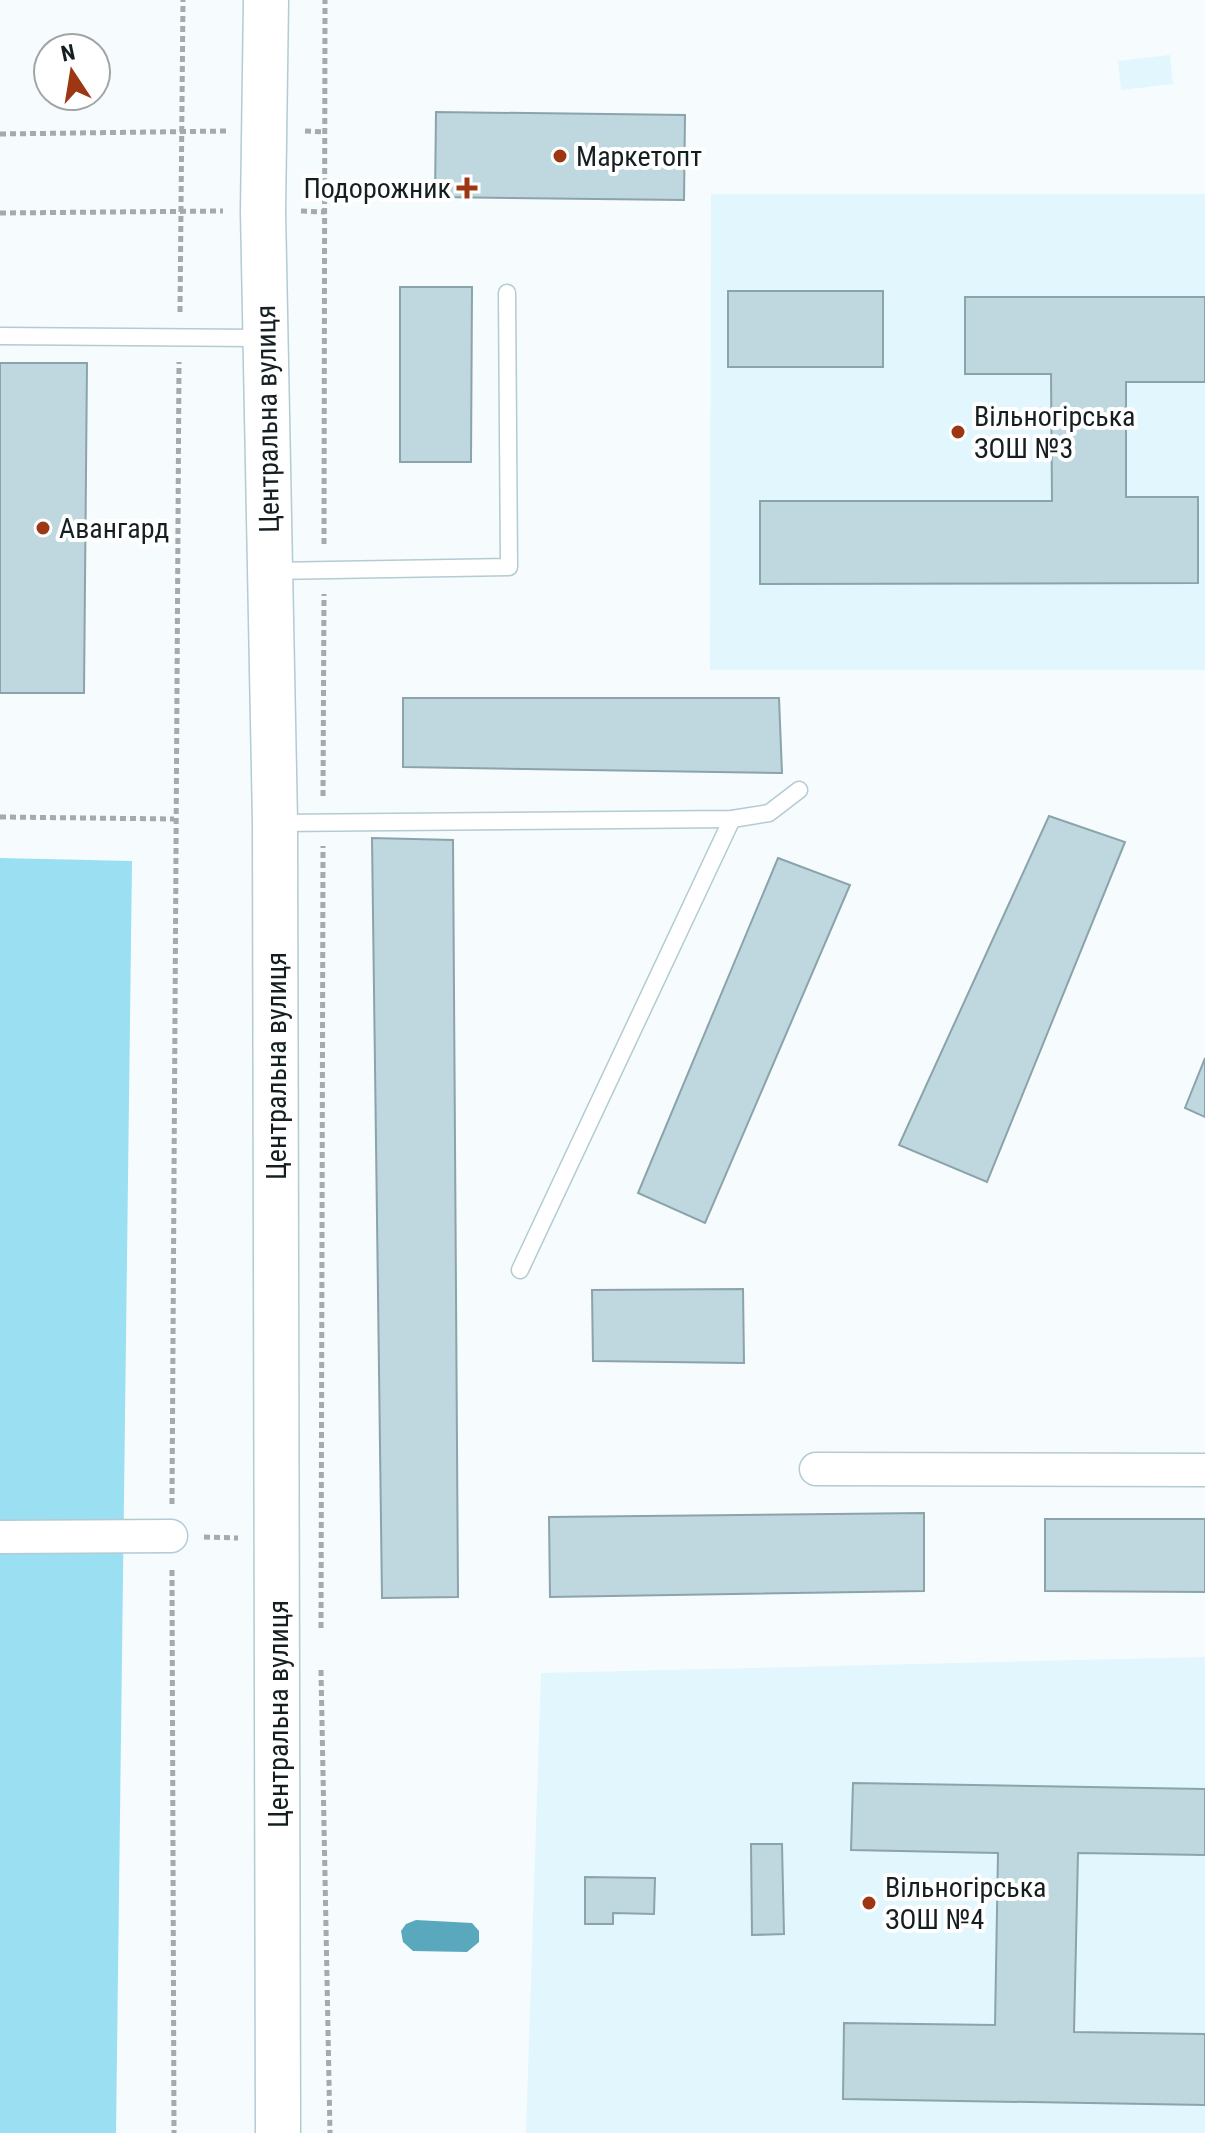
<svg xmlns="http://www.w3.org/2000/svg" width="1205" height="2133" font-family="'Roboto Condensed',sans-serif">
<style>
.built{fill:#e2f6fd}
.green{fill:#9bdff3}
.water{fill:#5aa8bd}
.building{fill:#bfd8e0;stroke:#8ba3aa;stroke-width:2}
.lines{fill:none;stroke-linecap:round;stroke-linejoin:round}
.lane-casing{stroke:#b3cbd3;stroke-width:19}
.street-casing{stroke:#b3cbd3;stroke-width:35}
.secondary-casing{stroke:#b3cbd3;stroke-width:47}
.path{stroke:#a4abad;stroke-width:5;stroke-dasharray:6 4;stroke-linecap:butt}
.lane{stroke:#fff;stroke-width:16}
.street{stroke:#fff;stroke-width:32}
.secondary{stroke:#fff;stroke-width:44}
.poi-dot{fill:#9c3613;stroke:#fff;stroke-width:3}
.labels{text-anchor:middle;stroke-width:8;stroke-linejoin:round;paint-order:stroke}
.poi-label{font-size:28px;fill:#151e21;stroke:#fff;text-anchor:start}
.street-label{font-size:28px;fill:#151e21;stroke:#fff}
</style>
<rect width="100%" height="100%" fill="#f6fbfd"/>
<g class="built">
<path d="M 1170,55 L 1173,84 L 1121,90 L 1118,61 Z"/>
<path d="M 711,194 L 1205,194 L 1205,670 L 710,670 Z"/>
<path d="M 1205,1657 L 1205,2133 L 526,2133 L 541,1673 Z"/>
</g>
<path class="green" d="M 0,858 L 132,861 L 116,2133 L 0,2133 Z"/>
<path class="water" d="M 416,1920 L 472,1923 L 479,1931 L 479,1942 L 467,1952 L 413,1951 L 403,1942 L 401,1931 L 406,1924 Z"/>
<g class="building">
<path d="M 436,112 L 685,115 L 684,200 L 435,197 Z"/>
<path d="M 400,287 L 472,287 L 471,462 L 400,462 Z"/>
<rect x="728" y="291" width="155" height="76"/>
<path d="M 965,297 L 1205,297 L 1205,382 L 1126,382 L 1126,497 L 1198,497 L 1198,583 L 760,584 L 760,501 L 1052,501 L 1051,374 L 965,374 Z"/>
<path d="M 0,363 L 87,363 L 84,693 L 0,693 Z"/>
<path d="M 403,698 L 779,698 L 782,773 L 403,767 Z"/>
<path d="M 1049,816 L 1125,842 L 987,1182 L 899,1145 Z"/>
<path d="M 372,838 L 453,840 L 458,1597 L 382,1598 Z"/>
<path d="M 778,858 L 850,885 L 705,1223 L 638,1193 Z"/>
<path d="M 1205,1058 L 1205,1117 L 1185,1108 Z"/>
<path d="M 743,1289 L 744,1363 L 593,1361 L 592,1290 Z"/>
<path d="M 924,1513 L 924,1591 L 550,1597 L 549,1517 Z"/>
<path d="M 1045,1519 L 1205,1519 L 1205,1592 L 1045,1591 Z"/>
<path d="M 853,1783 L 1205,1789 L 1205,1855 L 1078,1853 L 1074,2032 L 1205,2034 L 1205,2105 L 843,2099 L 844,2023 L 995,2025 L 998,1853 L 851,1850 Z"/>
<path d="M 751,1844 L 782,1844 L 784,1934 L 752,1935 Z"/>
<path d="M 585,1877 L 655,1878 L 654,1914 L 613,1913 L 613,1924 L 585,1924 Z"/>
</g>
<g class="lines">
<g class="lane-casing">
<g id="lane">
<path d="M 0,336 L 262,338"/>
<path d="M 272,571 L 509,567 L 507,293"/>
<path d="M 277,823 L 732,819 L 769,813 L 799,790"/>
<path d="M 520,1270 L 732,819"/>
</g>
</g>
<g class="street-casing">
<g id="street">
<path d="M 816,1469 L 1205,1470"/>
<path d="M 0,1537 L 171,1536"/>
</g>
</g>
<g class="secondary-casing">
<path id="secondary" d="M 266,0 L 263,211 L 275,823 L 278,2133"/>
</g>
<g class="path">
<path d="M 305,131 L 325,132"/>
<path d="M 0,134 L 227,131"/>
<path d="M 301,211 L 325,212"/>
<path d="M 0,213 L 223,211"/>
<path d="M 180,312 L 183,0"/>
<path d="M 324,544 L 325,0"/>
<path d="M 323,796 L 324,594"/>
<path d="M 0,817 L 174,819"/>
<path d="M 172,1504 L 179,362"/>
<path d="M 204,1537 L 238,1538"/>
<path d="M 172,1570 L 174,2133"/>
<path d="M 321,1628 L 323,846"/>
<path d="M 321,1670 L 330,2133"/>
</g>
<use href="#lane" class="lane"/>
<use href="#street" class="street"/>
<use href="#secondary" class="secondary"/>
</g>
<g class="poi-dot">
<circle cx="560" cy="156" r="8"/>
<path d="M463 176h8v8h8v8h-8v8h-8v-8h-8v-8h8z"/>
<circle cx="958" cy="432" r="8"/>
<circle cx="43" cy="528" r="8"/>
<circle cx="869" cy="1903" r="8"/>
</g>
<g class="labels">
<g class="poi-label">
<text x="576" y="166">Маркетопт</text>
<text x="451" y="198" text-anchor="end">Подорожник</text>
<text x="974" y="426">Вільногірська<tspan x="974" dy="32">ЗОШ №3</tspan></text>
<text x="59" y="538">Авангард</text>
<text x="885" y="1897">Вільногірська<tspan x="885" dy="32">ЗОШ №4</tspan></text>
</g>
<g class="street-label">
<text transform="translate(267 419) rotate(-91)" y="10">Центральна вулиця</text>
<text transform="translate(276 1066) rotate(-90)" y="10">Центральна вулиця</text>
<text transform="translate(278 1714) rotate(-90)" y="10">Центральна вулиця</text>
</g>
</g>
<g transform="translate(72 72) rotate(348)"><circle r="38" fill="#ffffff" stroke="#a1a5a6" stroke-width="2"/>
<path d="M0-6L14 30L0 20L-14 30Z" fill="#9c3613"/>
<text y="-12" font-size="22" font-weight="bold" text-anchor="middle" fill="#151e21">N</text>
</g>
</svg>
